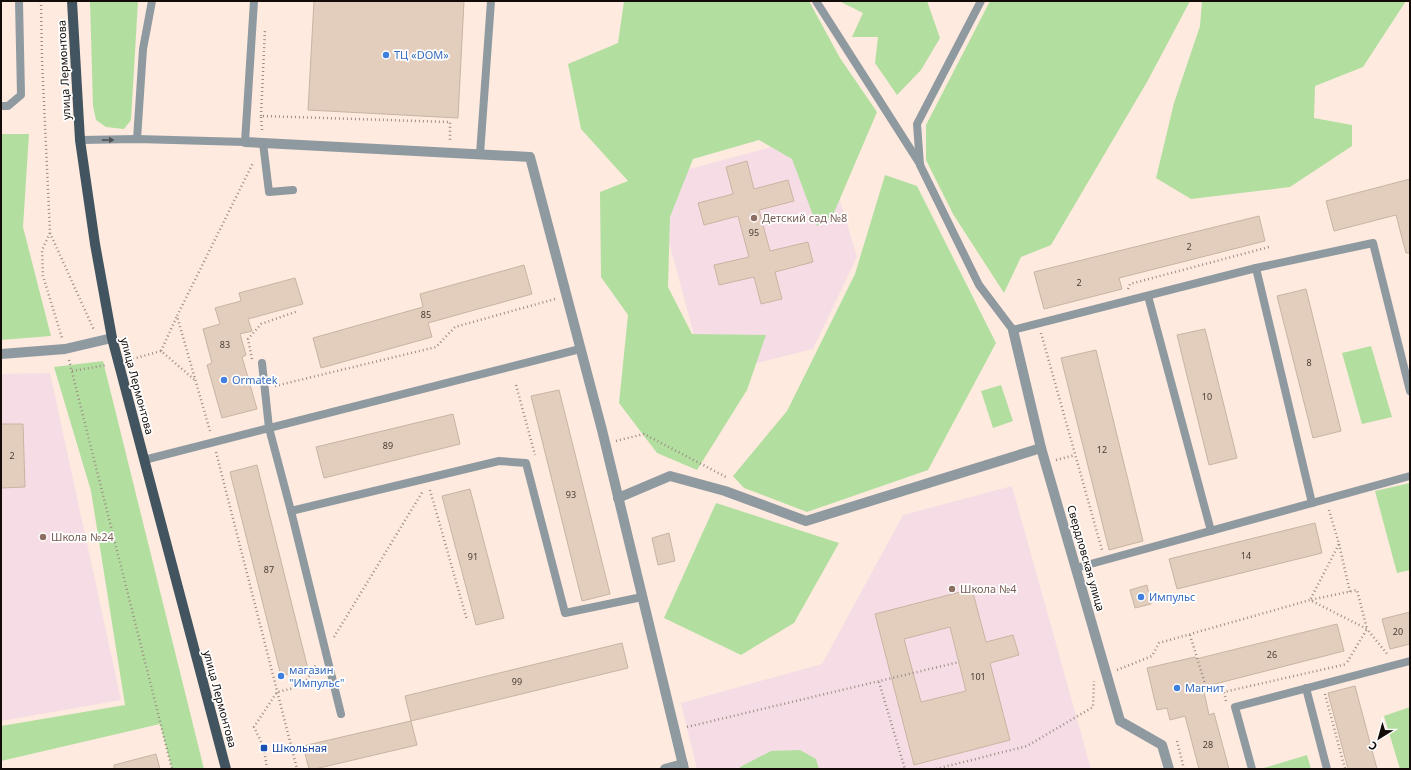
<svg xmlns="http://www.w3.org/2000/svg" width="1411" height="770" font-family="'Noto Sans',sans-serif">
<style>
.education{fill:#f6dde5}
.green{fill:#b2dfa0}
.building{fill:#e3cdbc;stroke:#c9b4a3;fill-rule:evenodd}
.lines{fill:none;stroke-linecap:round;stroke-linejoin:round}
.path{stroke:#9c8d84;stroke-width:2.5;stroke-dasharray:1 3;stroke-linecap:butt}
.lane{stroke:#8f99a0;stroke-width:8}
.street{stroke:#8f99a0;stroke-width:10}
.primary{stroke:#41545f;stroke-width:10}
.oneway{fill:#515254}
.shop-dot{fill:#3f7fe0;stroke:#fff;stroke-width:1.5}
.education-dot{fill:#8d6e63;stroke:#fff;stroke-width:1.5}
.transit-dot{fill:#1a4fb4;stroke:#fff;stroke-width:1.5}
.labels{text-anchor:middle;stroke-width:3.5;stroke-linejoin:round;paint-order:stroke}
.number-label{font-size:9px;fill:#473c34}
.shop-label{font-size:11px;fill:#366cbe;stroke:#fff;text-anchor:start}
.street-label{font-size:11px;fill:#130b07;stroke:#fff}
.education-label{font-size:11px;fill:#785e54;stroke:#fff;text-anchor:start}
.transit-label{font-size:11px;fill:#164399;stroke:#fff;text-anchor:start}
</style>
<rect width="100%" height="100%" fill="#feeade"/>
<g class="education">
<path d="M 820,134 L 857,257 L 813,349 L 705,376 L 652,179 Z"/>
<path d="M 50,373 L 121,700 L 1,721 L 1,374 Z"/>
<path d="M 1012,486 L 1091,769 L 697,769 L 681,703 L 822,664 L 903,515 Z"/>
</g>
<g class="green">
<path d="M 90,1 L 138,1 L 131,120 L 124,129 L 106,127 L 96,120 L 93,106 Z"/>
<path d="M 624,1 L 809,1 L 840,58 L 877,112 L 833,215 L 817,226 L 792,159 L 759,140 L 693,159 L 670,217 L 668,287 L 692,334 L 766,335 L 747,390 L 697,470 L 657,453 L 619,403 L 628,315 L 601,277 L 600,192 L 628,181 L 581,129 L 568,64 L 618,43 Z"/>
<path d="M 839,1 L 927,1 L 940,38 L 921,70 L 897,95 L 875,63 L 878,37 L 852,37 L 863,13 Z"/>
<path d="M 990,1 L 1190,1 L 1147,82 L 1051,245 L 1021,257 L 1004,293 L 953,214 L 926,160 L 926,125 Z"/>
<path d="M 1202,1 L 1406,1 L 1363,67 L 1315,86 L 1314,118 L 1352,125 L 1352,146 L 1290,187 L 1191,199 L 1156,178 L 1174,103 L 1200,26 Z"/>
<path d="M 1,134 L 29,134 L 23,227 L 51,336 L 1,340 Z"/>
<path d="M 885,175 L 917,186 L 996,343 L 928,470 L 807,512 L 744,488 L 733,476 L 787,411 L 855,274 Z"/>
<path d="M 1371,346 L 1392,417 L 1362,424 L 1342,353 Z"/>
<path d="M 103,361 L 204,769 L 172,769 L 160,724 L 1,761 L 1,726 L 125,705 L 91,491 L 54,367 Z"/>
<path d="M 1001,385 L 1013,421 L 993,428 L 981,391 Z"/>
<path d="M 1410,483 L 1410,570 L 1397,573 L 1375,491 Z"/>
<path d="M 716,503 L 839,543 L 794,623 L 741,655 L 664,618 Z"/>
<path d="M 1410,707 L 1410,769 L 1400,769 L 1384,716 Z"/>
<path d="M 800,750 L 816,759 L 819,769 L 739,769 L 740,767 L 771,751 Z"/>
<path d="M 1307,755 L 1311,769 L 1264,769 L 1264,768 Z"/>
</g>
<g class="building">
<path d="M 314,1 L 464,1 L 458,118 L 308,110 Z"/>
<path d="M 747,161 L 754,189 L 788,180 L 794,201 L 759,210 L 770,251 L 808,242 L 813,262 L 775,272 L 782,299 L 761,304 L 754,277 L 719,285 L 714,265 L 749,257 L 738,216 L 704,225 L 698,203 L 733,194 L 726,167 Z"/>
<path d="M 1410,179 L 1410,253 L 1406,253 L 1396,215 L 1334,231 L 1326,201 Z"/>
<path d="M 1259,216 L 1265,241 L 1119,278 L 1122,289 L 1044,309 L 1034,272 Z"/>
<path d="M 524,265 L 532,294 L 428,323 L 432,337 L 321,368 L 313,338 L 423,307 L 420,294 Z"/>
<path d="M 295,278 L 303,304 L 248,319 L 252,331 L 240,334 L 246,355 L 242,357 L 257,409 L 222,418 L 207,365 L 212,363 L 203,329 L 220,324 L 215,308 L 241,301 L 239,293 Z"/>
<path d="M 1306,289 L 1341,431 L 1313,438 L 1277,296 Z"/>
<path d="M 1205,329 L 1237,458 L 1209,465 L 1177,335 Z"/>
<path d="M 1096,350 L 1143,541 L 1109,550 L 1061,358 Z"/>
<path d="M 559,390 L 610,594 L 582,601 L 531,396 Z"/>
<path d="M 453,414 L 460,444 L 324,478 L 316,447 Z"/>
<path d="M 1,424 L 23,424 L 25,487 L 1,488 Z"/>
<path d="M 257,465 L 308,669 L 281,676 L 230,472 Z"/>
<path d="M 470,489 L 504,618 L 476,625 L 442,496 Z"/>
<path d="M 1315,523 L 1322,553 L 1177,589 L 1169,559 Z"/>
<path d="M 669,533 L 675,561 L 658,565 L 652,538 Z"/>
<path d="M 1147,585 L 1151,604 L 1135,608 L 1130,590 Z"/>
<path d="M 972,589 L 986,642 L 1013,635 L 1019,655 L 990,663 L 1010,740 L 914,765 L 875,614 ZM 950,627 L 966,691 L 921,702 L 904,639 Z"/>
<path d="M 1410,612 L 1410,644 L 1390,649 L 1382,619 Z"/>
<path d="M 1337,624 L 1344,651 L 1203,687 L 1209,715 L 1214,713 L 1229,769 L 1199,769 L 1185,716 L 1170,720 L 1167,708 L 1157,710 L 1147,668 L 1195,657 L 1196,659 Z"/>
<path d="M 622,643 L 628,668 L 411,721 L 405,696 Z"/>
<path d="M 1355,686 L 1377,769 L 1348,769 L 1328,693 Z"/>
<path d="M 411,721 L 417,745 L 315,769 L 309,769 L 303,746 Z"/>
<path d="M 156,754 L 160,769 L 114,769 L 114,765 Z"/>
</g>
<g class="lines">
<g class="path">
<path d="M 41,1 L 42,60 L 50,233 L 94,330"/>
<path d="M 261,116 L 265,29"/>
<path d="M 262,130 L 261,116 L 450,122 L 450,142"/>
<path d="M 50,233 L 42,250 L 43,276 L 62,338"/>
<path d="M 1128,289 L 1130,284 L 1269,247"/>
<path d="M 1041,333 L 1102,550"/>
<path d="M 161,351 L 177,316"/>
<path d="M 252,359 L 248,339 L 261,324 L 298,311"/>
<path d="M 69,360 L 172,769"/>
<path d="M 129,360 L 161,351 L 196,381"/>
<path d="M 72,371 L 107,365"/>
<path d="M 516,385 L 535,455"/>
<path d="M 275,386 L 436,347 L 455,327 L 555,299"/>
<path d="M 210,431 L 177,316 L 253,163"/>
<path d="M 616,441 L 644,434 L 726,477"/>
<path d="M 216,452 L 297,769"/>
<path d="M 1056,460 L 1075,455"/>
<path d="M 430,490 L 467,620"/>
<path d="M 1329,510 L 1339,544 L 1310,600 L 1357,590 L 1367,629 L 1346,664"/>
<path d="M 1339,544 L 1350,592"/>
<path d="M 1190,635 L 1206,687 L 1224,692"/>
<path d="M 334,637 L 423,491"/>
<path d="M 1117,670 L 1152,656 L 1159,643 L 1310,600 L 1367,629 L 1388,655"/>
<path d="M 879,682 L 905,769"/>
<path d="M 1325,694 L 1345,769"/>
<path d="M 1226,701 L 1224,692 L 1347,664"/>
<path d="M 687,727 L 959,662"/>
<path d="M 1177,741 L 1184,769"/>
<path d="M 267,769 L 264,748 L 254,727 L 277,692 L 303,686 L 317,663"/>
<path d="M 936,769 L 1027,746 L 1093,707 L 1094,681"/>
</g>
<g class="lane">
<path d="M 816,1 L 920,164"/>
<path d="M 981,1 L 917,124 L 920,165 L 979,285 L 1013,330 L 1256,268 L 1373,243 L 1410,391"/>
<path d="M 1,106 L 8,106 L 21,95 L 19,1"/>
<path d="M 137,139 L 143,49 L 152,1"/>
<path d="M 80,140 L 137,139 L 245,142 L 254,1"/>
<path d="M 263,143 L 269,192 L 293,190"/>
<path d="M 480,154 L 491,1"/>
<path d="M 1256,268 L 1312,503"/>
<path d="M 1148,296 L 1211,531"/>
<path d="M 262,363 L 269,428 L 291,511 L 341,714"/>
<path d="M 144,460 L 580,349"/>
<path d="M 291,511 L 499,461 L 526,463 L 565,613 L 642,597"/>
<path d="M 1076,568 L 1410,476"/>
<path d="M 1306,688 L 1327,769"/>
<path d="M 1252,769 L 1235,707 L 1410,661"/>
</g>
<g class="street">
<path d="M 245,142 L 530,157 L 602,430 L 684,769"/>
<path d="M 1013,330 L 1041,448 L 1120,721 L 1162,745 L 1169,769"/>
<path d="M 1,354 L 65,349 L 112,338"/>
<path d="M 618,498 L 670,476 L 725,491 L 806,521 L 1041,448"/>
<path d="M 665,769 L 683,764"/>
</g>
<path class="primary" d="M 72,1 L 80,140 L 95,244 L 112,338 L 226,769"/>
</g>
<defs><path id="oneway-solid" d="M-6-.8H1V-3.2L6.5 0L1 3.2V.8H-6Z"/></defs>
<use class="oneway" href="#oneway-solid" transform="translate(108 140) rotate(-1)"/>
<g class="shop-dot">
<circle cx="386" cy="55" r="4"/>
<circle cx="224" cy="380" r="4"/>
<circle cx="1141" cy="597" r="4"/>
<circle cx="281" cy="676" r="4"/>
<circle cx="1177" cy="688" r="4"/>
</g>
<g class="education-dot">
<circle cx="754" cy="218" r="4"/>
<circle cx="43" cy="537" r="4"/>
<circle cx="952" cy="589" r="4"/>
</g>
<rect class="transit-dot" x="260" y="744" width="8" height="8" rx="2"/>
<g class="labels">
<g class="number-label">
<text x="754" y="236">95</text>
<text x="1189" y="250">2</text>
<text x="1079" y="286">2</text>
<text x="426" y="318">85</text>
<text x="225" y="348">83</text>
<text x="1309" y="366">8</text>
<text x="1207" y="400">10</text>
<text x="388" y="449">89</text>
<text x="1102" y="453">12</text>
<text x="12" y="459">2</text>
<text x="571" y="498">93</text>
<text x="1246" y="559">14</text>
<text x="473" y="560">91</text>
<text x="269" y="573">87</text>
<text x="1398" y="635">20</text>
<text x="1272" y="658">26</text>
<text x="978" y="680">101</text>
<text x="517" y="685">99</text>
<text x="1208" y="748">28</text>
</g>
<g class="shop-label">
<text x="394" y="59">ТЦ «DOM»</text>
<text x="232" y="384">Ormatek</text>
<text x="1149" y="601">Импульс</text>
<text x="289" y="674">магазин<tspan x="289" dy="13">"Импульс"</tspan></text>
<text x="1185" y="692">Магнит</text>
</g>
<g class="street-label">
<text transform="translate(64 70) rotate(-93)" y="4">улица Лермонтова</text>
<text transform="translate(137 386) rotate(75)" y="4">улица Лермонтова</text>
<text transform="translate(1086 558) rotate(74)" y="4">Свердловская улица</text>
<text transform="translate(220 699) rotate(75)" y="4">улица Лермонтова</text>
</g>
<g class="education-label">
<text x="762" y="222">Детский сад №8</text>
<text x="51" y="541">Школа №24</text>
<text x="960" y="593">Школа №4</text>
</g>
<g class="transit-label">
<text x="272" y="752">Школьная</text>
</g>
</g>
<rect width="1411" height="770" fill="none" stroke="#130b07" stroke-width="4"/>
<g transform="translate(1379 738) rotate(217)" stroke="#ffffff" stroke-width="3" paint-order="stroke">
<path d="M0-3L7 15L0 10L-7 15Z" fill="#130b07"/>
<text y="-6" font-size="11" font-weight="bold" text-anchor="middle" fill="#130b07">С</text>
</g>
</svg>
